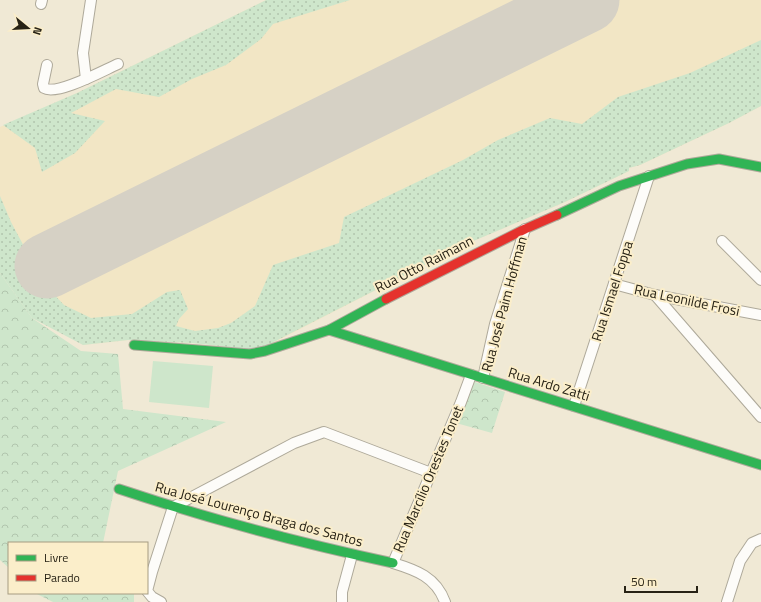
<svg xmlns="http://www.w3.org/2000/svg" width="761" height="602" font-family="'Titillium Web',sans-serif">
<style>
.built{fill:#f2e6c5}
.grass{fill:url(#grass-dots)}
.forest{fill:url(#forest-crowns)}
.park{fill:#cee6cb}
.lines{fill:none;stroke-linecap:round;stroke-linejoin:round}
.runway{stroke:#d6d1c5;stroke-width:65}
.street-casing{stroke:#aea99a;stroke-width:12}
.fast-casing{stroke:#aea99a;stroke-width:11}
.jam-casing{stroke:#aea99a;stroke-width:11}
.street{stroke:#fdfcf9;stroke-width:10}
.fast{stroke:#30b455;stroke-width:9}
.jam{stroke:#e5322d;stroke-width:9}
.labels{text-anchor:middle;stroke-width:4;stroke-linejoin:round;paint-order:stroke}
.street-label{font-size:14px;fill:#272215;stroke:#fbeeca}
</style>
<defs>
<pattern id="grass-dots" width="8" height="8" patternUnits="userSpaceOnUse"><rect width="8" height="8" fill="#cee6cb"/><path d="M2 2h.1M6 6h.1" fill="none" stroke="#b1c5ad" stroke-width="1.8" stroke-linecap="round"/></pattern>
<pattern id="forest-crowns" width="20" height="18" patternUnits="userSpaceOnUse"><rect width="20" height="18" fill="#cee6cb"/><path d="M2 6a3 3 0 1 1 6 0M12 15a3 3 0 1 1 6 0" fill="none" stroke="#b1c5ad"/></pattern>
</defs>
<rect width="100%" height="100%" fill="#f0e9d5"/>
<path class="built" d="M 266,0 L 761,0 L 761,106 L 729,123 L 640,165 L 629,168 L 629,171 L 565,202 L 464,245 L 269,345 L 192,343 L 128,340 L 83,345 L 0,273 L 0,127 L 77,93 Z"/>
<g class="grass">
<path d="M 266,0 L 350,0 L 273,24 L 261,39 L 226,65 L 192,79 L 159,97 L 116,89 L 71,113 L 105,121 L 75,153 L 42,172 L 35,148 L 3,125 L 77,93 Z"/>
<path d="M 761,40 L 761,106 L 729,123 L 640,165 L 629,168 L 629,171 L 565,202 L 464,245 L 258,350 L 192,343 L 128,340 L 83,345 L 32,318 L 0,273 L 0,196 L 11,222 L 44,284 L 64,305 L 91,318 L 132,314 L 167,292 L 180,290 L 188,309 L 179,319 L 176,326 L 195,331 L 218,328 L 231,323 L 255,306 L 273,265 L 339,243 L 344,217 L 463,160 L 498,140 L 550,118 L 582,124 L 618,97 L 690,73 Z"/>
</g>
<g class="forest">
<path d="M 0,273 L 32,318 L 81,351 L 118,354 L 123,409 L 226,422 L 118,471 L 103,543 L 9,543 L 9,568 L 0,560 Z"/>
<path d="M 472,381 L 505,392 L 492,433 L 456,423 Z"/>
<path d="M 35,593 L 134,593 L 134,602 L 53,602 Z"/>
</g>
<path class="park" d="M 153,361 L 213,366 L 209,408 L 149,402 Z"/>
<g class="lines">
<path class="runway" d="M 47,266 L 587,0"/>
<g class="street-casing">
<g id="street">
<path d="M 41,4 L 42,0"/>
<path d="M 47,65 L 43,84 L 44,88 C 57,96 104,70 118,64"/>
<path d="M 86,79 L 83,53 L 91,0"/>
<path d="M 722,241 L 761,280"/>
<path d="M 614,284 L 655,295 L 761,315"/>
<path d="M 655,295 L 761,417"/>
<path d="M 483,378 L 495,324 L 525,229"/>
<path d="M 574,406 L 649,176"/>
<path d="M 161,602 L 152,597 L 147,591 L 152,572 L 173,507 L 294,443 L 324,432 L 431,473"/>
<path d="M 342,602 L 342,592 L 352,555"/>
<path d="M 445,602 C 436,577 416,570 393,563 L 461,402 L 471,375"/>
<path d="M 727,602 L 740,561 L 752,543 L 761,539"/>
</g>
</g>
<g class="fast-casing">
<g id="fast">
<path d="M 557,215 L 619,186 L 687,164 L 719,159 L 761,167"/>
<path d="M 329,330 L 761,465"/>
<path d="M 134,345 L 250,354 L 265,351 L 329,330 L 386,299"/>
<path d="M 119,489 C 209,519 300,543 393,563"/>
</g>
</g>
<g class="jam-casing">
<path id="jam" d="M 386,299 L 525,229 L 557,215"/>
</g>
<use href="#street" class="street"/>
<use href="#fast" class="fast"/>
<use href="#jam" class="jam"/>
</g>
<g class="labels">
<g class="street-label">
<text transform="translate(424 264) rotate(-27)" y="5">Rua Otto Raimann</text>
<text transform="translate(612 291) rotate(-72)" y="5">Rua Ismael Foppa</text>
<text transform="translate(687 300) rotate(12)" y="5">Rua Leonilde Frosi</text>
<text transform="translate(504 304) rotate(-75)" y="5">Rua José Paim Hoffman</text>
<text transform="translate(549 384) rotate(17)" y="5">Rua Ardo Zatti</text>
<text transform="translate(428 479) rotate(-67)" y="5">Rua Marcílio Orestes Tonet</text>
<text transform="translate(259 514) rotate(15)" y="5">Rua José Lourenço Braga dos Santos</text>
</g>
</g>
<rect x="8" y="542" width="140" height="52" fill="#fbeeca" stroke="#a69c82"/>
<rect x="16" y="555" width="20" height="6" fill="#30b455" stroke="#a69c82"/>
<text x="44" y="562" font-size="12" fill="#272215">Livre</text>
<rect x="16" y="575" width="20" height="6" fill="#e5322d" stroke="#a69c82"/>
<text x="44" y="582" font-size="12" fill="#272215">Parado</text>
<g transform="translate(28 28) rotate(108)" stroke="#fbeeca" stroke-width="3" paint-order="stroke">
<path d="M0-3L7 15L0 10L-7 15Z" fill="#272215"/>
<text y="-6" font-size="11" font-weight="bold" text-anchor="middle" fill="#272215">N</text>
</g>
<path d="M625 586v6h72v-6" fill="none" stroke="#272215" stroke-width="2"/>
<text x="631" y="586" font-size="12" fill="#272215" stroke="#fbeeca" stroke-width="3" paint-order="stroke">50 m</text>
</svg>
